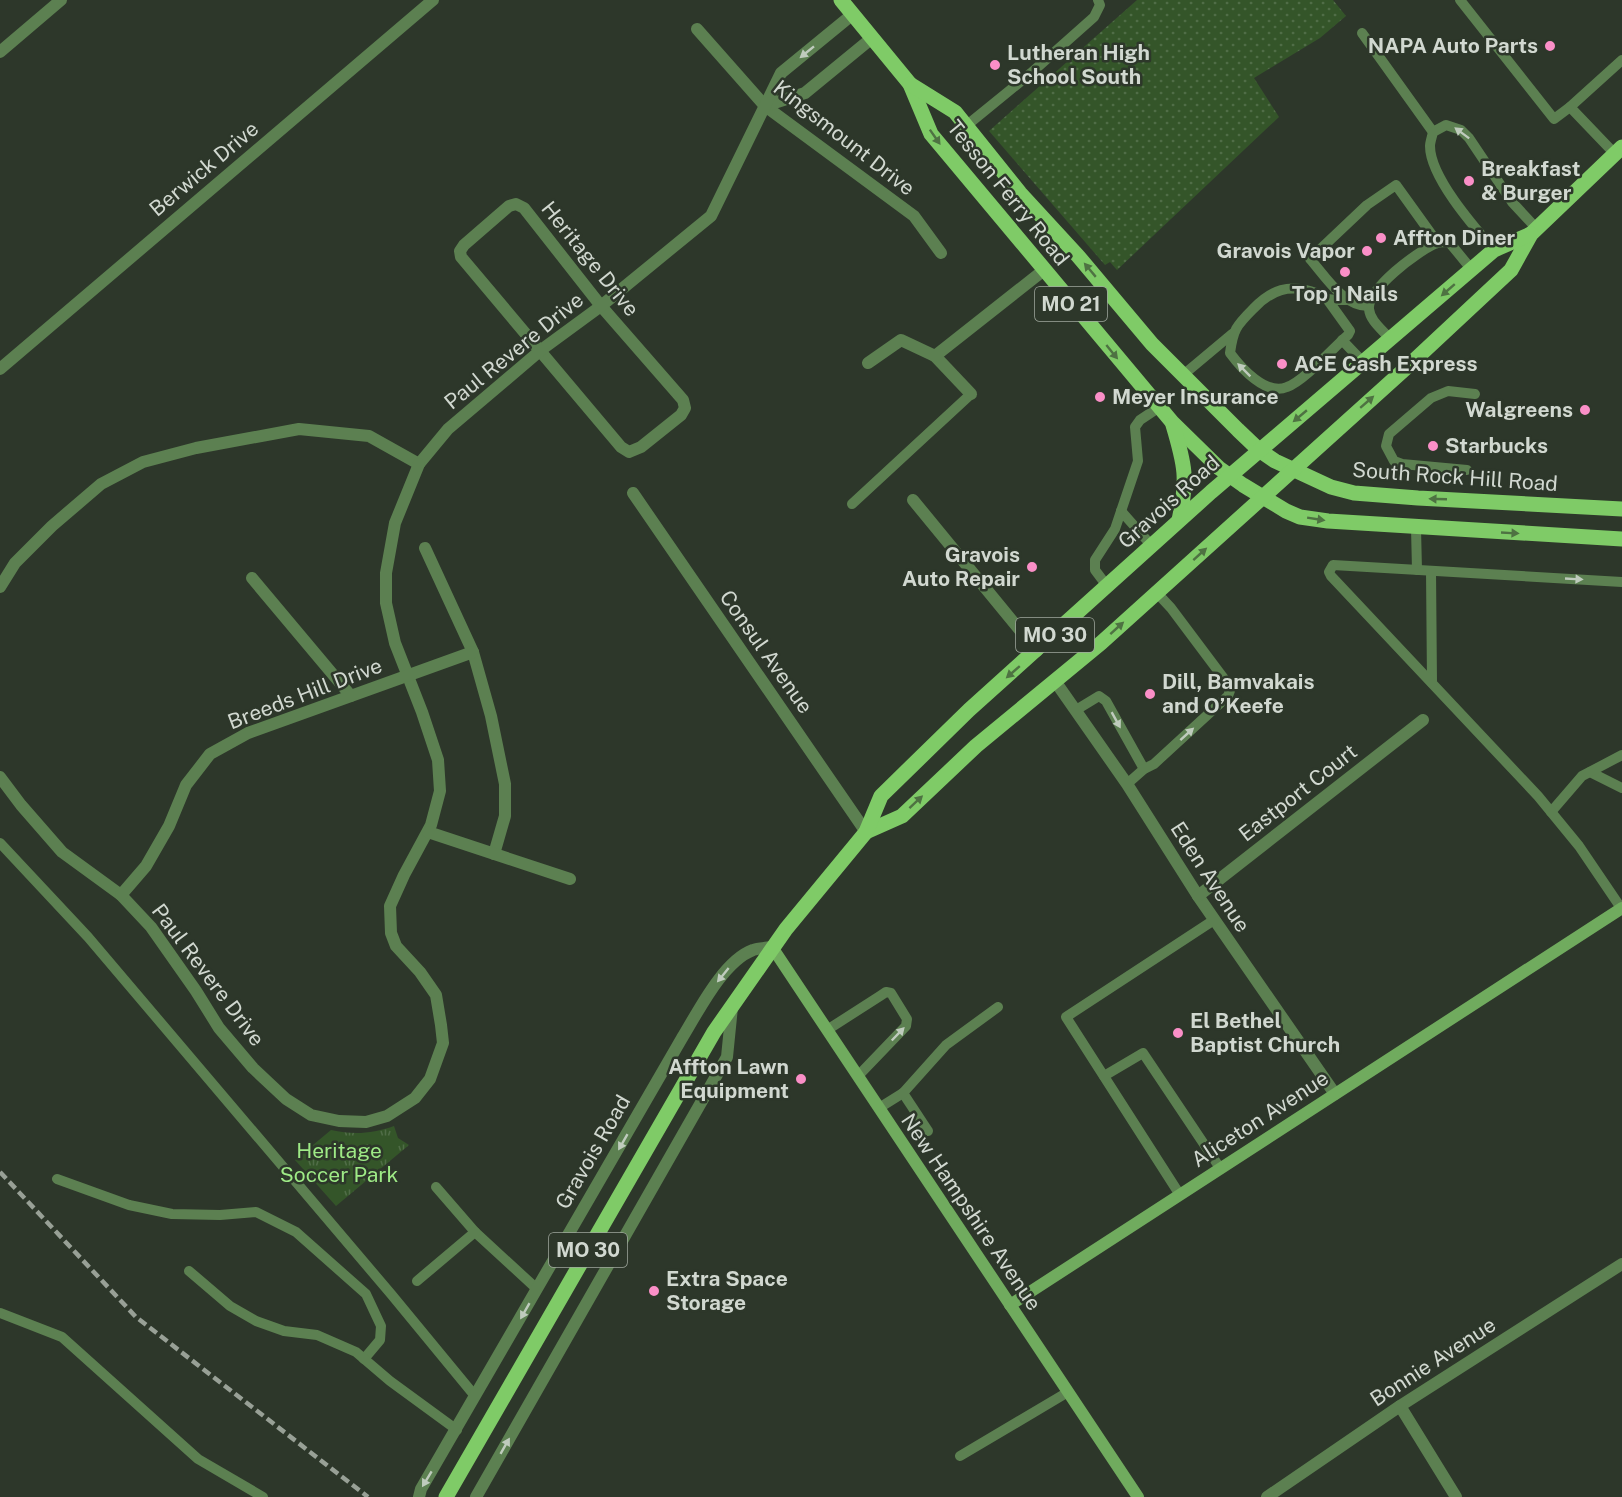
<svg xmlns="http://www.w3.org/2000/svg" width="1622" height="1497" font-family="'Public Sans',sans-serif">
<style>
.grass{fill:url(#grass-dots)}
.park{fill:url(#park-tufts)}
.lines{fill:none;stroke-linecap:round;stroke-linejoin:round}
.lane{stroke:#5c8051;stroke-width:10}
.street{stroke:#5c8051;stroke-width:12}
.secondary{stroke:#70ab5e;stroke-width:12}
.primary{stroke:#7fcb67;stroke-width:15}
.rail{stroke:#98a096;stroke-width:4.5;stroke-dasharray:9 4.5;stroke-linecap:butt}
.oneway{fill:#bfcbbd}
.oneway2{fill:#4e7242}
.poi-dot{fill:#fa8fc7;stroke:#2d372a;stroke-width:2}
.labels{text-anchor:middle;stroke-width:5;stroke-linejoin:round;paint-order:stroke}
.shield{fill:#2d372a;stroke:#a0a89e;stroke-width:1.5}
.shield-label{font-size:20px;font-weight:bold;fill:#d1d8d0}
.poi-label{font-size:21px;font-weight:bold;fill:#d1d8d0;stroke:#2d372a;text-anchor:start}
.street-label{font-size:21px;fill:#d1d8d0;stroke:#2d372a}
.park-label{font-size:21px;fill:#9eea86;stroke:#2d372a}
</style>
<defs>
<pattern id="grass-dots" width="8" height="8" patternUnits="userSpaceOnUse" patternTransform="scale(1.5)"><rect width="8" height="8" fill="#345529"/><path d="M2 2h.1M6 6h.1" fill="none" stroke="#506d47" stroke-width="1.8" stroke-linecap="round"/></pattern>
<pattern id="park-tufts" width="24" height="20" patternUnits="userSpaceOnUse" patternTransform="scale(1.5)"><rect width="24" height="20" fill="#345529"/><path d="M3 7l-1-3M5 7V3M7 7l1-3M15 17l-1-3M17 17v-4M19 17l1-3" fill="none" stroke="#506d47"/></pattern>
</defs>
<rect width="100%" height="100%" fill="#2d372a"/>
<path class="grass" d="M 1137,0 L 1333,0 L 1346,16 L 1320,38 L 1254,78 L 1279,117 L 1117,270 L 1110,262 L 1105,265 L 989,131 Z"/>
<path class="park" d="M 394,1126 L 398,1138 L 409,1145 L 336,1206 L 295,1160 L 331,1130 C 353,1135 372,1134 394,1126 Z"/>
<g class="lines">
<g class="lane">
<path d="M 1460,0 L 1554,119 L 1570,107"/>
<path d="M 1362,33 L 1433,132"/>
<path d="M 966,126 L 1031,73 L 1094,17 L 1100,5 L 1098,0"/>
<path d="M 1615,154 L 1570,107 L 1622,60"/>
<path d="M 1494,250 C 1474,227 1430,177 1430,146 C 1430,142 1432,137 1433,132 L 1446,125 L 1461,130 L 1469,138 L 1512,202 L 1536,228"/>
<path d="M 1327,299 L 1350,331 L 1348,335 C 1332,349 1304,381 1287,387 C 1266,396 1241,368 1230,353 C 1233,330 1236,326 1253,309 C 1271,290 1289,283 1316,293 C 1320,295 1324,298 1328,299 C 1334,300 1341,300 1347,300"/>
<path d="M 1368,306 C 1343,306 1325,276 1310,259 L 1367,205 L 1396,185 L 1437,242"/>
<path d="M 1390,339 C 1383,330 1370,321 1369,309 C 1367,289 1418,251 1435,244 C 1439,242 1444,242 1449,242 L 1472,270"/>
<path d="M 1342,340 L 1363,362"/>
<path d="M 1183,375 L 1232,334"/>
<path d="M 1467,470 L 1402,464 L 1394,461 L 1386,446 L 1389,434 L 1431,398 L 1448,391 L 1475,394"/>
<path d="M 852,504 L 971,394"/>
<path d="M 1121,511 L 1152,546"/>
<path d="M 1416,528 L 1417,570"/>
<path d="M 1431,571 L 1432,683"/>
<path d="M 1107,586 L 1095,570 L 1095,560 L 1115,529 L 1138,461 L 1135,427 L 1140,420 L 1158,408"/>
<path d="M 1076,710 L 1099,696 L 1106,701 L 1144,769"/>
<path d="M 1590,772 L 1622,788"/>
<path d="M 1127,784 L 1144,769 L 1154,764 L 1228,696 L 1231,688 L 1171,608 L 1157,593"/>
<path d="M 1551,812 L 1582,776 L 1622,755"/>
<path d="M 0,843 L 88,937 L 391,1294 L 475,1396"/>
<path d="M 1621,908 L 1579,846 L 1538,796 L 1331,576 L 1329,572 L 1333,565 L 1622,582"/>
<path d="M 827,1030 L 880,996 L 886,992 L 891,993 L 907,1019 L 906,1026 L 858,1076"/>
<path d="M 1104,1076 L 1143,1053 L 1220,1168"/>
<path d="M 903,1093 L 928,1131"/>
<path d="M 879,1108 L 903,1093 L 946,1045 L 998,1007"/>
<path d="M 57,1179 L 129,1205 L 172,1214 L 220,1215 L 256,1212 L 296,1232 L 366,1294 L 381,1326 L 380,1340 L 364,1359"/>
<path d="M 436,1187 L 475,1232 L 537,1289"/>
<path d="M 1180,1195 L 1066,1017 L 1214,920"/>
<path d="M 189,1271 L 230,1306 L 256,1321 L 284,1331 L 317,1335 L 356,1352 L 390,1381 L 457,1430"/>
<path d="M 417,1281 L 475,1232"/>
<path d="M 0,1313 L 62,1337 L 198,1459 L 263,1497"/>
<path d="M 960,1456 L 1068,1392"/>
</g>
<g class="street">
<path d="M 697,29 L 765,106 L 914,216 L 941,253"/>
<path d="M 0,52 L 61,0"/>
<path d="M 765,106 L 805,93 L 872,38"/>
<path d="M 516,204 L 524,208 L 601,306 L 683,400 L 685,408 L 681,415 L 641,447 L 629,452 L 621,447 L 461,257 L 460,251 L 464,245 L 509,206 Z"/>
<path d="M 935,356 L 971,394"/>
<path d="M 868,363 L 901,340 L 935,356 L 1044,270"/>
<path d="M 0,369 L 433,0"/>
<path d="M 633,493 L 866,832"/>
<path d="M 913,500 L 1037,651"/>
<path d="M 425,548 L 473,652 L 491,716 L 505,784 L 505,816 L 494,854"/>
<path d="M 252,578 L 351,696"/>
<path d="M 0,587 L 15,563 L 52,526 L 101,484 L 143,462 L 196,448 L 299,429 L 369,436 L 419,464 L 448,429 L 541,350 L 601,306 L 711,216 L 781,73 L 853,14"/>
<path d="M 1055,681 L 1127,784 L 1198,896 L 1335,1094"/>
<path d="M 0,777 L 21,805 L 62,852 L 121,895 L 151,927 L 196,991 L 219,1028 L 253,1068 L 286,1099 L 311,1115 L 339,1121 L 366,1122 L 387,1116 L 415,1098 L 430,1079 L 443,1043 L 441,1025 L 436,995 L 420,972 L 396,946 L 391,933 L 390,906 L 404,875 L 431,825 L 440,791 L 438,760 L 422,712 L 395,643 L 386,603 L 386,573 L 395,523 L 419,464"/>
<path d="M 428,832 L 570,879"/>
<path d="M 121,895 L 146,866 L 169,826 L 186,785 L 210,754 L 248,733 L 473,652"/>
<path d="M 1198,896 L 1423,720"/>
<path d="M 1400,1406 L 1456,1497"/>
<path d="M 419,1497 L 421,1489 L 682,1038 C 698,1012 723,961 753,950 C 758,948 766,948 772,947"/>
<path d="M 476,1497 L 727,1057 L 732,1007"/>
<path d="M 1267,1497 L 1400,1406 L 1622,1264"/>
</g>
<g class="secondary">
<path d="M 772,947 L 1138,1497"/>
<path d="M 1010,1305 L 1622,908"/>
</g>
<g class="primary">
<path d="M 841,0 L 910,84 L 931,134 L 1172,422 L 1219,468 L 1243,485 L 1286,511 L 1300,517 L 1328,521 L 1622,539"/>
<path d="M 910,84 L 955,112 L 1020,193 L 1078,256 L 1152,344 L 1238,430 L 1259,450 L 1275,461 L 1331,487 L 1354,493 L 1418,498 L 1622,509"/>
<path d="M 1173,425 C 1185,465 1188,479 1179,520"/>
<path d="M 866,832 L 902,816 L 976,746 L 1101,643 L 1406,368 L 1511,270 L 1531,234 L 1622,147"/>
<path d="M 446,1497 L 714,1032 L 786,929 L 866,832 L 881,796 L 969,710 L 1211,492 L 1494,250 L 1531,234"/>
</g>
<path class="rail" d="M 0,1172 L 136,1317 L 368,1497"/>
</g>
<defs><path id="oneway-solid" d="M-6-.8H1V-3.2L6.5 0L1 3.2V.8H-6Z" transform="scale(1.5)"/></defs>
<g class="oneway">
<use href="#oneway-solid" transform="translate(807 52) rotate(141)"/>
<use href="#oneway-solid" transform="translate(1462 133) rotate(-143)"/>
<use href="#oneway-solid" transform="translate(1244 370) rotate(-135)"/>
<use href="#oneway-solid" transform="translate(1574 579) rotate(3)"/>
<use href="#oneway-solid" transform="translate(1116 720) rotate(61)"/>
<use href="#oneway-solid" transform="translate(1187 734) rotate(-42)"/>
<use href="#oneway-solid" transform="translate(723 975) rotate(129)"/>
<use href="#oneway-solid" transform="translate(898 1034) rotate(-46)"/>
<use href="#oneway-solid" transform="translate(623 1142) rotate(120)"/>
<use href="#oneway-solid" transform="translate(525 1311) rotate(120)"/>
<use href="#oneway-solid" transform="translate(505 1446) rotate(-60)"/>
<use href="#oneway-solid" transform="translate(427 1479) rotate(121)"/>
</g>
<g class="oneway2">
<use href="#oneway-solid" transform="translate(935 137) rotate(55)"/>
<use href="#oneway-solid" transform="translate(1090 270) rotate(-130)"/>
<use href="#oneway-solid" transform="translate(1448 290) rotate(139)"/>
<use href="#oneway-solid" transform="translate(1112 352) rotate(51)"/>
<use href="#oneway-solid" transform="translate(1367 402) rotate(-41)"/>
<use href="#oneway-solid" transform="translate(1300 416) rotate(140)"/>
<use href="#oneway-solid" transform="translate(1438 499) rotate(-178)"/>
<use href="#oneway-solid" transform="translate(1316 519) rotate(9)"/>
<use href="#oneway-solid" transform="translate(1510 533) rotate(3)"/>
<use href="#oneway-solid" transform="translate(1200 554) rotate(-42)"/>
<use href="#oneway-solid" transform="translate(1117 628) rotate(-42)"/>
<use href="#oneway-solid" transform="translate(1013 672) rotate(139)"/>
<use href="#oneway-solid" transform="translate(916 802) rotate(-43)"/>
</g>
<g class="poi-dot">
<circle cx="1550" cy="46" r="6"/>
<circle cx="995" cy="65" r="6"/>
<circle cx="1469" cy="181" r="6"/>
<circle cx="1381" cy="238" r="6"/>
<circle cx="1367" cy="251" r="6"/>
<circle cx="1345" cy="272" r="6"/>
<circle cx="1282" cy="364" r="6"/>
<circle cx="1100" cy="397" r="6"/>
<circle cx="1585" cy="410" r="6"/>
<circle cx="1433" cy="446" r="6"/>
<circle cx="1032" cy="567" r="6"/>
<circle cx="1150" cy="694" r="6"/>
<circle cx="1178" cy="1033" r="6"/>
<circle cx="801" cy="1079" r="6"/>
<circle cx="654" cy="1291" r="6"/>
</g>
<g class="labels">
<g class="shield">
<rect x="1035" y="287" width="72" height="34" rx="4.5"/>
<rect x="1016" y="618" width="78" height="34" rx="4.5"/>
<rect x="549" y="1233" width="78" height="34" rx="4.5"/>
</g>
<g class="shield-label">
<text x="1071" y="311">MO 21</text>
<text x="1055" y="642">MO 30</text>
<text x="588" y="1257">MO 30</text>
</g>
<g class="poi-label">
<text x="1538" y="53" text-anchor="end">NAPA Auto Parts</text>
<text x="1007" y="60">Lutheran High<tspan x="1007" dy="24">School South</tspan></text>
<text x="1481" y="176">Breakfast<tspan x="1481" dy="24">&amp; Burger</tspan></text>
<text x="1393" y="245">Affton Diner</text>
<text x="1355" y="258" text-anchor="end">Gravois Vapor</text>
<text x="1345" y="301" text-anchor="middle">Top 1 Nails</text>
<text x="1294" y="371">ACE Cash Express</text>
<text x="1112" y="404">Meyer Insurance</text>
<text x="1573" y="417" text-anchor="end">Walgreens</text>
<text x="1445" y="453">Starbucks</text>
<text x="1020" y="562" text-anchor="end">Gravois<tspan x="1020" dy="24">Auto Repair</tspan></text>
<text x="1162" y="689">Dill, Bamvakais<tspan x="1162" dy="24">and O’Keefe</tspan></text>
<text x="1190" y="1028">El Bethel<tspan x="1190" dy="24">Baptist Church</tspan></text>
<text x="789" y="1074" text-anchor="end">Affton Lawn<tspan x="789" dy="24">Equipment</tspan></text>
<text x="666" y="1286">Extra Space<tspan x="666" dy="24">Storage</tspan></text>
</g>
<g class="street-label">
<text transform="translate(844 138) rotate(38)" y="7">Kingsmount Drive</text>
<text transform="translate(204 169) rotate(-40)" y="7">Berwick Drive</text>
<text transform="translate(1008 193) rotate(51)" y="7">Tesson Ferry Road</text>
<text transform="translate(590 259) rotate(51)" y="7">Heritage Drive</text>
<text transform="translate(514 351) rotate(-39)" y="7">Paul Revere Drive</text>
<text transform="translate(1455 477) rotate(4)" y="7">South Rock Hill Road</text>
<text transform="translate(1169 502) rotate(-42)" y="7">Gravois Road</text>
<text transform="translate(766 652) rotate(55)" y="7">Consul Avenue</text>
<text transform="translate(305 694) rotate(-21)" y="7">Breeds Hill Drive</text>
<text transform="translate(1298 793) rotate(-38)" y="7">Eastport Court</text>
<text transform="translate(1210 877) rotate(57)" y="7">Eden Avenue</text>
<text transform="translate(208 975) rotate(53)" y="7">Paul Revere Drive</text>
<text transform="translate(1260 1119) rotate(-33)" y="7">Aliceton Avenue</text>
<text transform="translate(593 1152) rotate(-60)" y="7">Gravois Road</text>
<text transform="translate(971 1212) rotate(56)" y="7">New Hampshire Avenue</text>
<text transform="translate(1433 1362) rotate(-33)" y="7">Bonnie Avenue</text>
</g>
<g class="park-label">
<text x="339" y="1158">Heritage<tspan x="339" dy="24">Soccer Park</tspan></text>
</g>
</g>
</svg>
